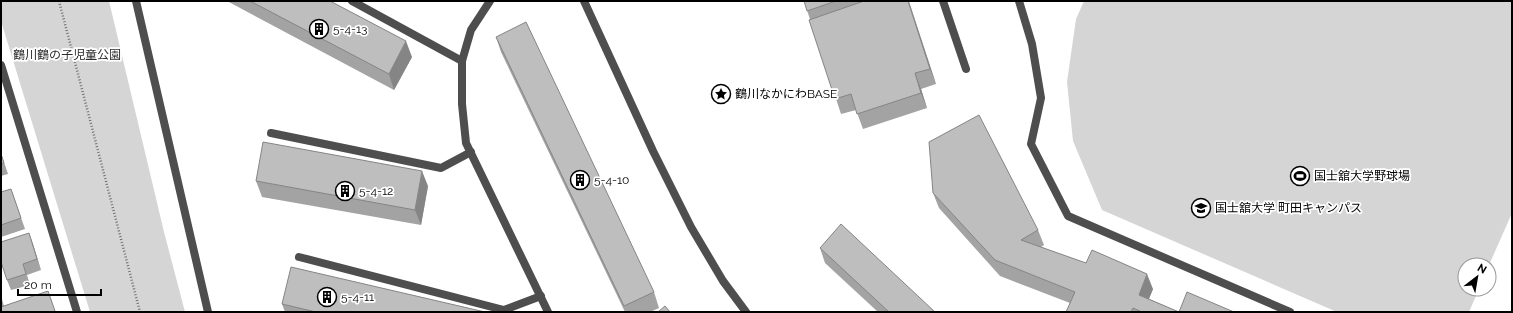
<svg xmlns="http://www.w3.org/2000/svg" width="1513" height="313" font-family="Raleway,'Noto Sans JP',sans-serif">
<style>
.green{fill:#d5d5d5}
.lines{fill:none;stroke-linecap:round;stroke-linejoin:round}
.path{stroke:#707070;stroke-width:2.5;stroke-dasharray:1 2;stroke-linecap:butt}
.service{stroke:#4e4e4e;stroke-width:8}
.minor{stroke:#4e4e4e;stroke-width:8}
.tertiary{stroke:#4e4e4e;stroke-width:8}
.wall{fill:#a3a3a3}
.shaded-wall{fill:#858585}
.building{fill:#bebebe;stroke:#858585}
.labels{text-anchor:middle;stroke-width:3.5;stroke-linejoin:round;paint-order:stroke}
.poi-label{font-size:12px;fill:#000;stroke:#fff;text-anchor:start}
.park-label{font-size:12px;fill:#2c2c2c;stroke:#fff}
</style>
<rect width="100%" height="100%" fill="#fff"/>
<g class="green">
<path d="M 1,1 L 109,1 L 164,232 L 185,312 L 90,312 L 1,21 Z"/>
<path d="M 1084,1 L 1512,1 L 1512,213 L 1489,265 L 1465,265 L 1465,289 L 1479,289 L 1469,312 L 1337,312 L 1102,210 L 1073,141 L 1067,82 L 1076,19 Z"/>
</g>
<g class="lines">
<path class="path" d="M 59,1 L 140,312"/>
<g class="service">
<path d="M 352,1 L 462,61"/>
<path d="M 490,1 L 471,30 L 462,61 L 462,104 L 466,143 L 548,312"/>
<path d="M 943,1 L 966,69"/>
<path d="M 1019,1 L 1032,44 L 1041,98 L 1031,144 L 1068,216 L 1290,312"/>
<path d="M 271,133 L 441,168 L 471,152"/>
<path d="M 299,257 L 504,310 L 541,296"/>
</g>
<g class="minor">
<path d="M 136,1 L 208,312"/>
<path d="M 1,65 L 77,312"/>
</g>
<path class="tertiary" d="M 584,1 L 653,151 L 691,227 L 723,281 L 746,312"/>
</g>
<g class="wall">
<path d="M 227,1 L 330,1 L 412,57 L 394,90 Z"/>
<path d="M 804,1 L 909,1 L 936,84 L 921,89 L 927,108 L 863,129 L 856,110 L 841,114 Z"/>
<path d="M 496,37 L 654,292 L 659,308 L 650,312 L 625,312 L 501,52 Z"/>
<path d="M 1,153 L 8,174 L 1,176 Z"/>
<path d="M 256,181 L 428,186 L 421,225 L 262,197 Z"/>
<path d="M 11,189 L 25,229 L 1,237 L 1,192 Z"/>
<path d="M 933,193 L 1038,230 L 1044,245 L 1041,247 L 1153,289 L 1149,299 L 1179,312 L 1234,312 L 1066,312 L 1070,303 L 1000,276 L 939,208 Z"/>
<path d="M 29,233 L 41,270 L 27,275 L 30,285 L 11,290 L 7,280 Z"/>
<path d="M 820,248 L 935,312 L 878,312 L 825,263 Z"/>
<path d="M 48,291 L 55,312 L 1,312 L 1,296 L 4,306 Z"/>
<path d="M 282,304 L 485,312 L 285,312 Z"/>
</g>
<g class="shaded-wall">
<path d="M 908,1 L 909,3 L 936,84 L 930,69 Z"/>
<path d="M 406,41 L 412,57 L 394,90 L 389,74 Z"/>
<path d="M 915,73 L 921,89 L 927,108 L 921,93 Z"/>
<path d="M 422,171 L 428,186 L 421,225 L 415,210 Z"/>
<path d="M 29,233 L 33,244 L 41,270 L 37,259 Z"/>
<path d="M 1147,274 L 1153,289 L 1144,310 L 1139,295 Z"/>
</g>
<g class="building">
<path d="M 250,1 L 330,1 L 406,41 L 389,74 Z"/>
<path d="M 804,1 L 836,1 L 807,11 Z"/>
<path d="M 864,1 L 908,1 L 930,69 L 915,73 L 921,93 L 857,114 L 851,94 L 835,99 L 809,20 Z"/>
<path d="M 526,22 L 654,292 L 624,306 L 496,37 Z"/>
<path d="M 979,115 L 1038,230 L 1021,240 L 1086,263 L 1092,250 L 1147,274 L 1139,295 L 1179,312 L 1187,292 L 1234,312 L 1142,312 L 1133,308 L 1131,312 L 1066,312 L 1075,292 L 995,260 L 933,193 L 929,142 Z"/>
<path d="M 263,142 L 422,171 L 415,210 L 256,181 Z"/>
<path d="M 1,154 L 4,163 L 1,164 Z"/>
<path d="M 11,189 L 21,218 L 1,225 L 1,192 Z"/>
<path d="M 841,224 L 935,312 L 889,312 L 820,248 Z"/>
<path d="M 29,233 L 37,259 L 23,264 L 26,274 L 7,280 L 1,262 L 1,242 Z"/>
<path d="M 291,267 L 485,312 L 316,312 L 282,304 Z"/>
<path d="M 48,291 L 55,311 L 52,312 L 1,312 L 1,307 Z"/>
<path d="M 665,306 L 670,312 L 658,312 Z"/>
</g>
<defs>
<g id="building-ring" transform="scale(1)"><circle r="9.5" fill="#fff" stroke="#000" stroke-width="1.5"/><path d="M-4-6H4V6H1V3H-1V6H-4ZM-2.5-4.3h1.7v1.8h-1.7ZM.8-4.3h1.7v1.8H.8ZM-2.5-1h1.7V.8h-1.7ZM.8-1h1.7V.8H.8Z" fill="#000"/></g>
<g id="sight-ring" transform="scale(1)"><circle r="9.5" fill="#fff" stroke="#000" stroke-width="1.5"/><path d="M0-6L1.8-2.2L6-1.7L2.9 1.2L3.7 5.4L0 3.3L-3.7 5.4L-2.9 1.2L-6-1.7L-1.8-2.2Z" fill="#000"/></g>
<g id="stadium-ring" transform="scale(1)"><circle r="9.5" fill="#fff" stroke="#000" stroke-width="1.5"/><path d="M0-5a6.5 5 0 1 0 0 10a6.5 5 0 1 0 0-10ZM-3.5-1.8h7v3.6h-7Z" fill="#000"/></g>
<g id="university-ring" transform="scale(1)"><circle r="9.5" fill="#fff" stroke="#000" stroke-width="1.5"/><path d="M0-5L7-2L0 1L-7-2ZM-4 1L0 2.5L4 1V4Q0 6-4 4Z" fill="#000"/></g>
</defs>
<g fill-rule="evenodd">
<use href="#building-ring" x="319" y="29"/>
<use href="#sight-ring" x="721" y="94"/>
<use href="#stadium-ring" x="1300" y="176"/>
<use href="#building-ring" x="580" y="180"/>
<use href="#building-ring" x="345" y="191"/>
<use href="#university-ring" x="1201" y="208"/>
<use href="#building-ring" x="327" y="297"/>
</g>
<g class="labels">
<g class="poi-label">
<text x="333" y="33">5-4-13</text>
<text x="735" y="98">鶴川なかにわBASE</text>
<text x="1314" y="180">国士舘大学野球場</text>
<text x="594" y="184">5-4-10</text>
<text x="359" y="195">5-4-12</text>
<text x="1215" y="212">国士舘大学 町田キャンパス</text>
<text x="341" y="301">5-4-11</text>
</g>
<g class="park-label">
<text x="67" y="59">鶴川鶴の子児童公園</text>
</g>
</g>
<rect width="1513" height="313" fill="none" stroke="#000000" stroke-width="4"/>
<g transform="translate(1477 277) rotate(31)"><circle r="19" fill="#ffffff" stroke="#999999"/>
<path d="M0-3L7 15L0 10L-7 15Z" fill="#000000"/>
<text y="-6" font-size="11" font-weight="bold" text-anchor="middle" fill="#000000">N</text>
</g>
<path d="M18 289v6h83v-6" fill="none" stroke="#000000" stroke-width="2"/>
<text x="24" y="289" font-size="12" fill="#000000" stroke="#ffffff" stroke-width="3" paint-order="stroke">20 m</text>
</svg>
